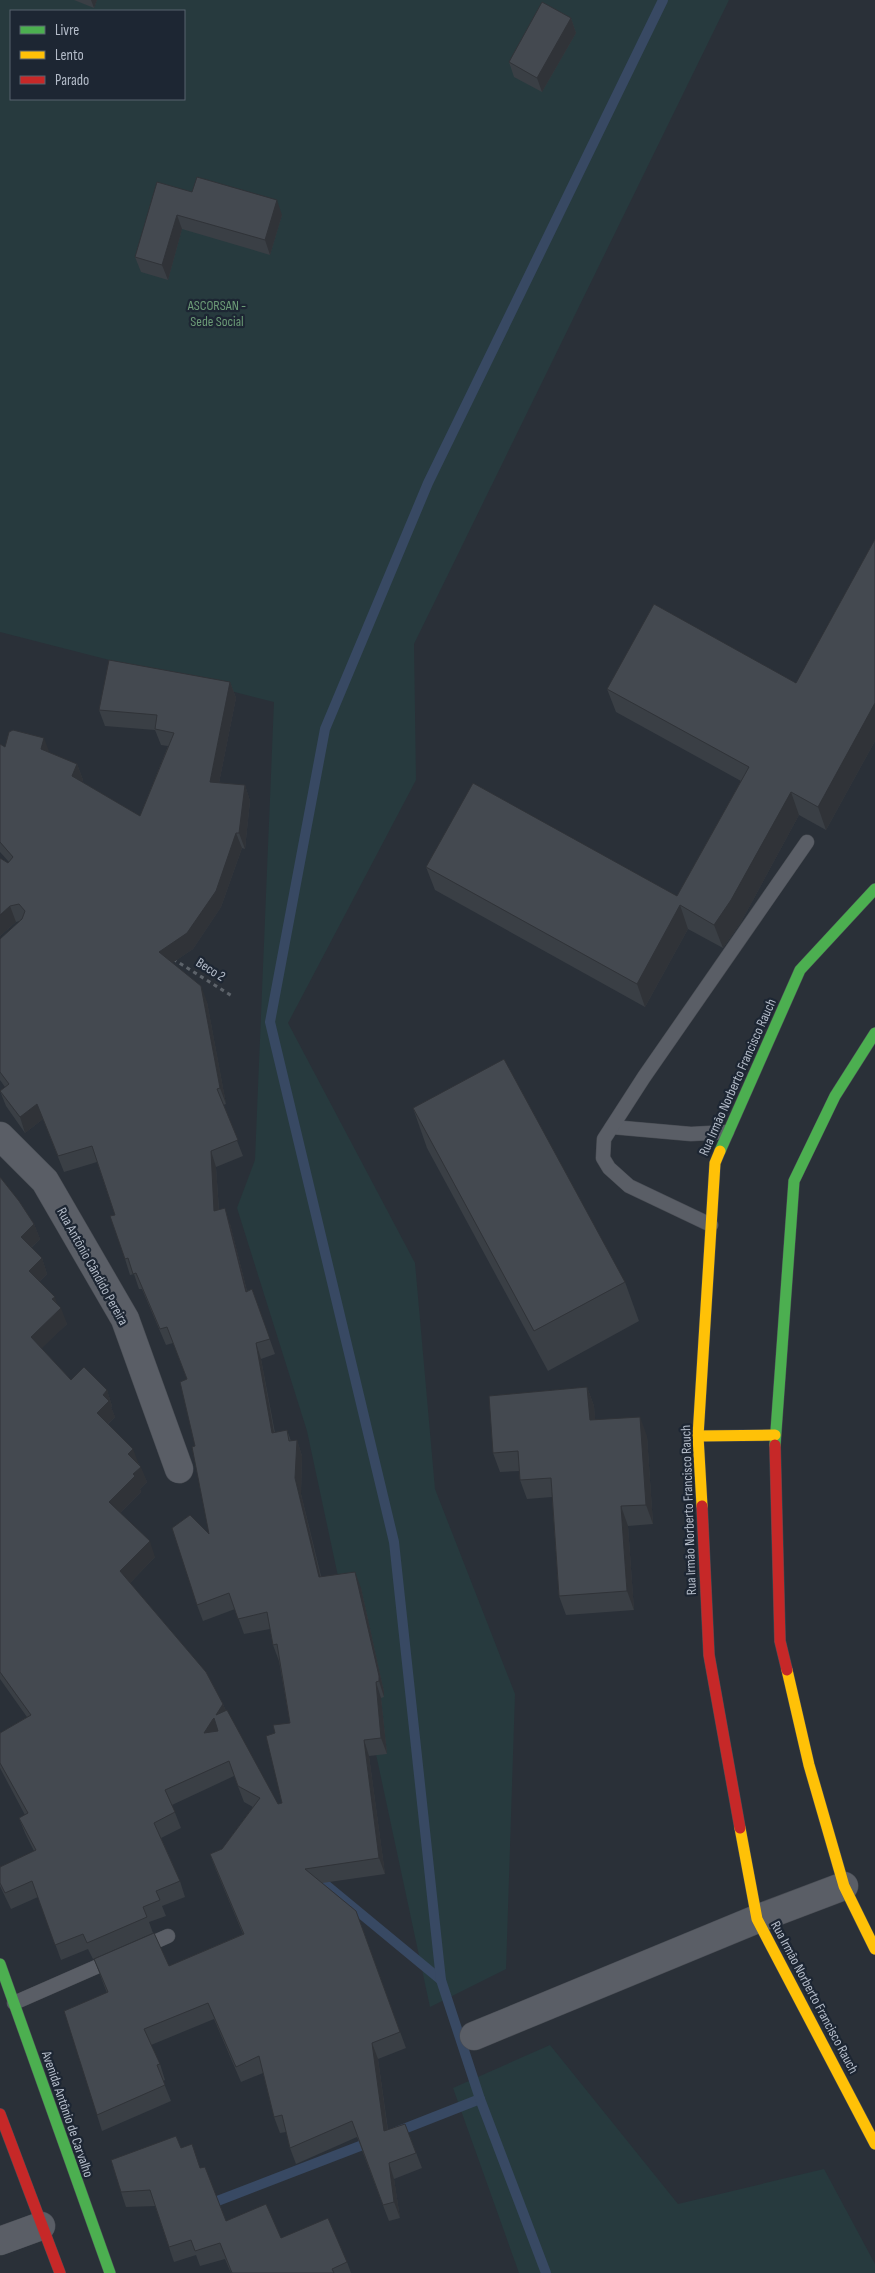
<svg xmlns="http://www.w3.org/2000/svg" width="875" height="2273" font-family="'Sofia Sans Condensed',sans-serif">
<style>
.green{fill:#273a3e;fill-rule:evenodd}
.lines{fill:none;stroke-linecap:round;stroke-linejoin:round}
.stream{stroke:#384963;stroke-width:10}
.lane-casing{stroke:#484c53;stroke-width:15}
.street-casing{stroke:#484c53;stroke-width:29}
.fast-casing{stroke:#484c53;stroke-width:12}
.slow-casing{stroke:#484c53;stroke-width:12}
.jam-casing{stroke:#484c53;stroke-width:12}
.path{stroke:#5d636a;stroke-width:3;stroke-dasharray:4 4;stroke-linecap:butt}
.lane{stroke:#5a5e66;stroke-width:14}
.street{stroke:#5a5e66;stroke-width:28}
.fast{stroke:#4caf50;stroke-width:11}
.slow{stroke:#ffc107;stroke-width:11}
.jam{stroke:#c62828;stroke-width:11}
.wall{fill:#3a3f45}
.shaded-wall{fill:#303338}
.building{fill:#444950;stroke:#303338;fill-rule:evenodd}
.labels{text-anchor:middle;stroke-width:4.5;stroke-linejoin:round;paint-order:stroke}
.park-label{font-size:14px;fill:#6b9a76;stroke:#1d2633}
.street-label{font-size:14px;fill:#b4bcc9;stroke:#1d2633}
</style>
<rect width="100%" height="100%" fill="#2a3038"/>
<g class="green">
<path d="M 0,0 L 729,0 L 414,644 L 416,780 L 288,1023 L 415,1263 L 435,1489 L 515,1694 L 506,1969 L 430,2007 L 307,1431 L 237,1208 L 255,1160 L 274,702 L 0,632 ZM 11,11 L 184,11 L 184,99 L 11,99 Z"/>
<path d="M 550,2045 L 678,2204 L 824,2169 L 875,2264 L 875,2273 L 519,2273 L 453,2088 Z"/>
</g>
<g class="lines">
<g class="stream">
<path d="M 314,1875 L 441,1980"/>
<path d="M 396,2132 L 480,2099"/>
<path d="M 207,2205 L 373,2141"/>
<path d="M 546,2273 L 480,2099 L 441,1980 L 394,1542 L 270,1022 L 325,729 L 428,483 L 663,0"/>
</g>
<g class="lane-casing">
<g id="lane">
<path d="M 612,1127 L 691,1134 L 727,1132"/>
<path d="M 711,1225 L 629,1186 L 609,1168 L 603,1158 L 604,1139 L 644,1077 L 807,842"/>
<path d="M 141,1948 L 168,1936"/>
<path d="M 14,2003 L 112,1960"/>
</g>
</g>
<g class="street-casing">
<g id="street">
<path d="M 0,1136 L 45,1181 L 125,1319 L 179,1469"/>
<path d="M 474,2036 L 757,1919 L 844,1886"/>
<path d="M 0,2241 L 41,2226"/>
</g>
</g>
<g class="fast-casing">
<g id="fast">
<path d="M 720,1151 L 800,970 L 875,889"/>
<path d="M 775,1445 L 794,1181 L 835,1096 L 875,1033"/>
<path d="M 0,1964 L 110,2273"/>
</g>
</g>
<g class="slow-casing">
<g id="slow">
<path d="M 698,1436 L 775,1435"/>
<path d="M 702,1506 L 698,1436 L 715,1163 L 720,1151"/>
<path d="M 787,1670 L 809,1765 L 844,1886 L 875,1949"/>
<path d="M 740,1828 L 757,1919 L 875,2144"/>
</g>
</g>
<g class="jam-casing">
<g id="jam">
<path d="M 775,1445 L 780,1641 L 787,1670"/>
<path d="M 702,1506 L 709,1655 L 740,1828"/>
<path d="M 0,2114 L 60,2273"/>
</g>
</g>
<path class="path" d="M 173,959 L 232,996"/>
<use href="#lane" class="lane"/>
<use href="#street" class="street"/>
<use href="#fast" class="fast"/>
<use href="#slow" class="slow"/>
<use href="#jam" class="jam"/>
</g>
<g class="wall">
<path d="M 74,0 L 97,0 L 94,8 Z"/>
<path d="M 571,18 L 576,33 L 542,92 L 514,77 L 509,62 Z"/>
<path d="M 192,192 L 282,215 L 270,255 L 182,229 L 168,280 L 141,272 L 135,257 Z"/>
<path d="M 875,539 L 875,741 L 826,830 L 799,815 L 740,924 L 723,948 L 688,929 L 645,1007 L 435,890 L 426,867 L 677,896 L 741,781 L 616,712 L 607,689 L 796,683 Z"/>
<path d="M 230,682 L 236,698 L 219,783 L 245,785 L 250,801 L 245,849 L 242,848 L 221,907 L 193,949 L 172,963 L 207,1002 L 226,1104 L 223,1105 L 243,1156 L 216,1167 L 219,1209 L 230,1224 L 247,1291 L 252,1289 L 275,1354 L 261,1359 L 275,1433 L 287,1430 L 291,1441 L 297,1440 L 302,1456 L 301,1494 L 321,1576 L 361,1588 L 384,1692 L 384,1697 L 381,1698 L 387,1754 L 369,1756 L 385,1874 L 322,1883 L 356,1911 L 406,2048 L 378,2059 L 388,2130 L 405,2124 L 422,2168 L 394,2179 L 400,2218 L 389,2221 L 357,2137 L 296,2164 L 290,2148 L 286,2132 L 280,2133 L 274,2117 L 263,2073 L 241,2082 L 214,2019 L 151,2045 L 160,2064 L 165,2080 L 163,2081 L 171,2101 L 102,2131 L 97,2115 L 107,1993 L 94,1959 L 169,1966 L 243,1934 L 216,1870 L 210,1854 L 222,1849 L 253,1807 L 244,1802 L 234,1776 L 172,1805 L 181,1828 L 161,1838 L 180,1881 L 185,1897 L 162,1906 L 166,1916 L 149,1922 L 153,1933 L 93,1959 L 88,1949 L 61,1960 L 38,1897 L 11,1909 L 0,1886 L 0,1867 L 34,1851 L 25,1833 L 19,1818 L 25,1815 L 0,1768 L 0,1733 L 27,1717 L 0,1679 L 0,1177 L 34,1224 L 40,1239 L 31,1248 L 42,1258 L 47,1274 L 39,1282 L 57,1304 L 67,1324 L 41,1348 L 71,1380 L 107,1390 L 112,1406 L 111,1407 L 115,1417 L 108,1424 L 139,1464 L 147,1482 L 140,1489 L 141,1492 L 120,1513 L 155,1557 L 130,1583 L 223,1704 L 226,1711 L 278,1804 L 282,1803 L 275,1733 L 290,1723 L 279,1661 L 273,1645 L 270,1629 L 244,1634 L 235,1609 L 203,1621 L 197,1605 L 209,1534 L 195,1446 L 187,1379 L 173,1343 L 166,1345 L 142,1289 L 139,1289 L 134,1274 L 130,1275 L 125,1259 L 115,1215 L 97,1162 L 64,1172 L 43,1119 L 25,1133 L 6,1106 L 0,1091 L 5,1087 L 0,1080 L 0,939 L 20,921 L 16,922 L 0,936 L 0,858 L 8,863 L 9,862 L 0,852 L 0,744 L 5,747 L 49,753 L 77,764 L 83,780 L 82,782 L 140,816 L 168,746 L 161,745 L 155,730 L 105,726 L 99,710 Z"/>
<path d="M 413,1108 L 625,1282 L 639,1321 L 548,1371 L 427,1148 Z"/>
<path d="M 587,1387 L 594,1406 L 595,1420 L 647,1436 L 653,1524 L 628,1526 L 634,1610 L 566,1615 L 559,1596 L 552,1497 L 527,1499 L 520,1480 L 519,1471 L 500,1472 L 493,1453 Z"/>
<path d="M 181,2148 L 200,2168 L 226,2221 L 281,2238 L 347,2262 L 351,2273 L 231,2273 L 225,2259 L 200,2266 L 196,2255 L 174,2262 L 155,2206 L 126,2207 L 121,2192 Z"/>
</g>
<g class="shaded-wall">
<path d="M 91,0 L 97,0 L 94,8 Z"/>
<path d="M 571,18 L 576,33 L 542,92 L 537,78 Z"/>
<path d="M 277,200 L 282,215 L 270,255 L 265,240 Z"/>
<path d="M 177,215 L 182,229 L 168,280 L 162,265 Z"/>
<path d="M 230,682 L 236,698 L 216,798 L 210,782 Z"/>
<path d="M 875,703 L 875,741 L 826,830 L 818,807 Z"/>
<path d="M 44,738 L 50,754 L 41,749 Z"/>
<path d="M 77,764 L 83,780 L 77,792 L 72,776 Z"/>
<path d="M 245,785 L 250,801 L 245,849 L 239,833 Z"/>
<path d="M 791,792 L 799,815 L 740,924 L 723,948 L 714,925 Z"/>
<path d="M 236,833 L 242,848 L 221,907 L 193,949 L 165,968 L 159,952 Z"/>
<path d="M 680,905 L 688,929 L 645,1007 L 637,984 Z"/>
<path d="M 10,906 L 16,922 L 0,936 L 0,915 Z"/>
<path d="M 201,986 L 207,1002 L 226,1104 L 220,1088 Z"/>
<path d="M 37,1104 L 43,1119 L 25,1133 L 20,1117 Z"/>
<path d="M 211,1151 L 216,1167 L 220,1226 L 214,1211 Z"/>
<path d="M 225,1208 L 230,1224 L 251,1308 L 246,1292 Z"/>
<path d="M 34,1224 L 40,1239 L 26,1252 L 21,1237 Z"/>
<path d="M 42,1258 L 47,1274 L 34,1287 L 29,1271 Z"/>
<path d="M 55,1297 L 59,1310 L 61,1308 L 67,1324 L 37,1353 L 31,1337 L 52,1299 Z"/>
<path d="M 256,1343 L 261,1359 L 277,1449 L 272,1433 Z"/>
<path d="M 587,1387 L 594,1406 L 597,1440 L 590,1420 Z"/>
<path d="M 107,1390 L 112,1406 L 111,1407 L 115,1417 L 103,1428 L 97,1413 L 103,1395 Z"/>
<path d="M 640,1417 L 647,1436 L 653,1524 L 646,1505 Z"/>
<path d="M 297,1440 L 302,1456 L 301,1494 L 324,1592 L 319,1577 L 295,1478 Z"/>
<path d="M 133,1449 L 139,1465 L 128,1454 Z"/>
<path d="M 141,1467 L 147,1482 L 140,1489 L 141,1492 L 115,1518 L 109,1502 L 133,1474 Z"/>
<path d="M 621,1506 L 628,1526 L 634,1610 L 627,1591 Z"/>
<path d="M 150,1541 L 155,1557 L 126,1587 L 120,1571 Z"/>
<path d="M 355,1572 L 361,1588 L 384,1692 L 384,1697 L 379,1681 Z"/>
<path d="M 376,1682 L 381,1698 L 387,1754 L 381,1738 Z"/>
<path d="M 223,1704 L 229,1719 L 216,1715 Z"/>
<path d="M 214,1718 L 220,1734 L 204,1733 Z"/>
<path d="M 364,1740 L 369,1756 L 385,1874 L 379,1858 Z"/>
<path d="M 372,2043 L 378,2059 L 390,2147 L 384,2131 Z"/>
<path d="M 389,2163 L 394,2179 L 400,2218 L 394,2202 Z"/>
</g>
<g class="building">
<path d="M 542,2 L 571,18 L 537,78 L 509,62 Z"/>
<path d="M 197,177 L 277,200 L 265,240 L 177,215 L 162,265 L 135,257 L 157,182 L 192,192 Z"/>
<path d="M 875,539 L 875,703 L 818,807 L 791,792 L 731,900 L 714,925 L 680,905 L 637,984 L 426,867 L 473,783 L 677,896 L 749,767 L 607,689 L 654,604 L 796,683 Z"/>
<path d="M 109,660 L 230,682 L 210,782 L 245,785 L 239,833 L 236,833 L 216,891 L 187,933 L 159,952 L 201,986 L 220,1088 L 217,1089 L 238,1140 L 211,1151 L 214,1211 L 225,1208 L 246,1292 L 252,1289 L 270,1339 L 256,1343 L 272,1433 L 287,1430 L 289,1441 L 297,1440 L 295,1478 L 319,1577 L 355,1572 L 379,1676 L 379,1681 L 376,1682 L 381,1738 L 364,1740 L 379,1858 L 305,1869 L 356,1911 L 400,2032 L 372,2043 L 384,2131 L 405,2124 L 416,2153 L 389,2163 L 394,2202 L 383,2205 L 352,2121 L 290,2148 L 282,2115 L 274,2117 L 259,2056 L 236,2067 L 208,2003 L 144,2029 L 160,2064 L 157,2065 L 165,2085 L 97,2115 L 64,2011 L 108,1992 L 94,1959 L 154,1933 L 169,1966 L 244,1934 L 210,1854 L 222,1849 L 260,1798 L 238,1786 L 229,1761 L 165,1790 L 175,1812 L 154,1823 L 180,1881 L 156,1891 L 160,1900 L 143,1907 L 147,1917 L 87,1943 L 83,1934 L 55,1945 L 32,1881 L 5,1893 L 0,1883 L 0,1867 L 36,1850 L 19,1818 L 28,1813 L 0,1763 L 0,1733 L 31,1715 L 0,1672 L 0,1177 L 19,1201 L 34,1224 L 21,1237 L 42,1258 L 29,1271 L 55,1297 L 52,1299 L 61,1308 L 31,1337 L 71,1380 L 84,1367 L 107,1390 L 103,1395 L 109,1401 L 97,1413 L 133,1449 L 128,1454 L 141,1467 L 133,1474 L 135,1476 L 109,1502 L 150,1541 L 120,1571 L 206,1672 L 223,1704 L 216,1715 L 227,1710 L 278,1804 L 282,1803 L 266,1736 L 275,1733 L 273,1725 L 290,1723 L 277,1644 L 273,1645 L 267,1612 L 238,1619 L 229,1593 L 197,1605 L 172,1528 L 190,1515 L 209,1534 L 192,1447 L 195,1446 L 180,1382 L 187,1379 L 167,1327 L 160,1329 L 136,1273 L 133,1274 L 128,1258 L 125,1259 L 110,1216 L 115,1215 L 92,1146 L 58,1156 L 37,1104 L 20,1117 L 0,1091 L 9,1084 L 0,1072 L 0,939 L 22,919 L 25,911 L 19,904 L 10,906 L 0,915 L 0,858 L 8,863 L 13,857 L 0,842 L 0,744 L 5,747 L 9,732 L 13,730 L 44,738 L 41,749 L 77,764 L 72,776 L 140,816 L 174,733 L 155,729 L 157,715 L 99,710 ZM 214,1718 L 218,1731 L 204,1733 L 213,1719 Z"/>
<path d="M 504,1059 L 625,1282 L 534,1331 L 413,1108 Z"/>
<path d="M 587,1387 L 590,1420 L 640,1417 L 646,1505 L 621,1506 L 627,1591 L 559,1596 L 551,1478 L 520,1480 L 518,1451 L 493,1453 L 489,1396 Z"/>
<path d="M 176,2136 L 181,2148 L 192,2144 L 200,2168 L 205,2167 L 226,2221 L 266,2204 L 281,2238 L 328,2218 L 347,2262 L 332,2269 L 334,2273 L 232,2273 L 220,2243 L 195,2251 L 191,2240 L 169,2247 L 150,2190 L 121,2192 L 111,2160 Z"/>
</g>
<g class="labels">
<g class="park-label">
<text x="217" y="310">ASCORSAN -<tspan x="217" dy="16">Sede Social</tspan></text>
</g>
<g class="street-label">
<text transform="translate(211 969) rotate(32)" y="5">Beco 2</text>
<text transform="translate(737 1077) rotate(-66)" y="5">Rua Irmão Norberto Francisco Rauch</text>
<text transform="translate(93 1266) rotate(61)" y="5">Rua Antônio Cândido Pereira</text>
<text transform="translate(688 1510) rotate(-92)" y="5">Rua Irmão Norberto Francisco Rauch</text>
<text transform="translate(815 1997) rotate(62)" y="5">Rua Irmão Norberto Francisco Rauch</text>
<text transform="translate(68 2114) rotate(71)" y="5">Avenida Antônio de Carvalho</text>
</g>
</g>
<rect x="10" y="10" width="175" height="90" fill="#1d2633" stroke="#59626f"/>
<rect x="20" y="26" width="25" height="8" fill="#4caf50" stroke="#59626f"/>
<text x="55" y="35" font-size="15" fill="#b4bcc9">Livre</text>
<rect x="20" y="51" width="25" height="8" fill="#ffc107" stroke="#59626f"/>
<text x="55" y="60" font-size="15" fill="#b4bcc9">Lento</text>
<rect x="20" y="76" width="25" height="8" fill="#c62828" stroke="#59626f"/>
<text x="55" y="85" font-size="15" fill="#b4bcc9">Parado</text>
</svg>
